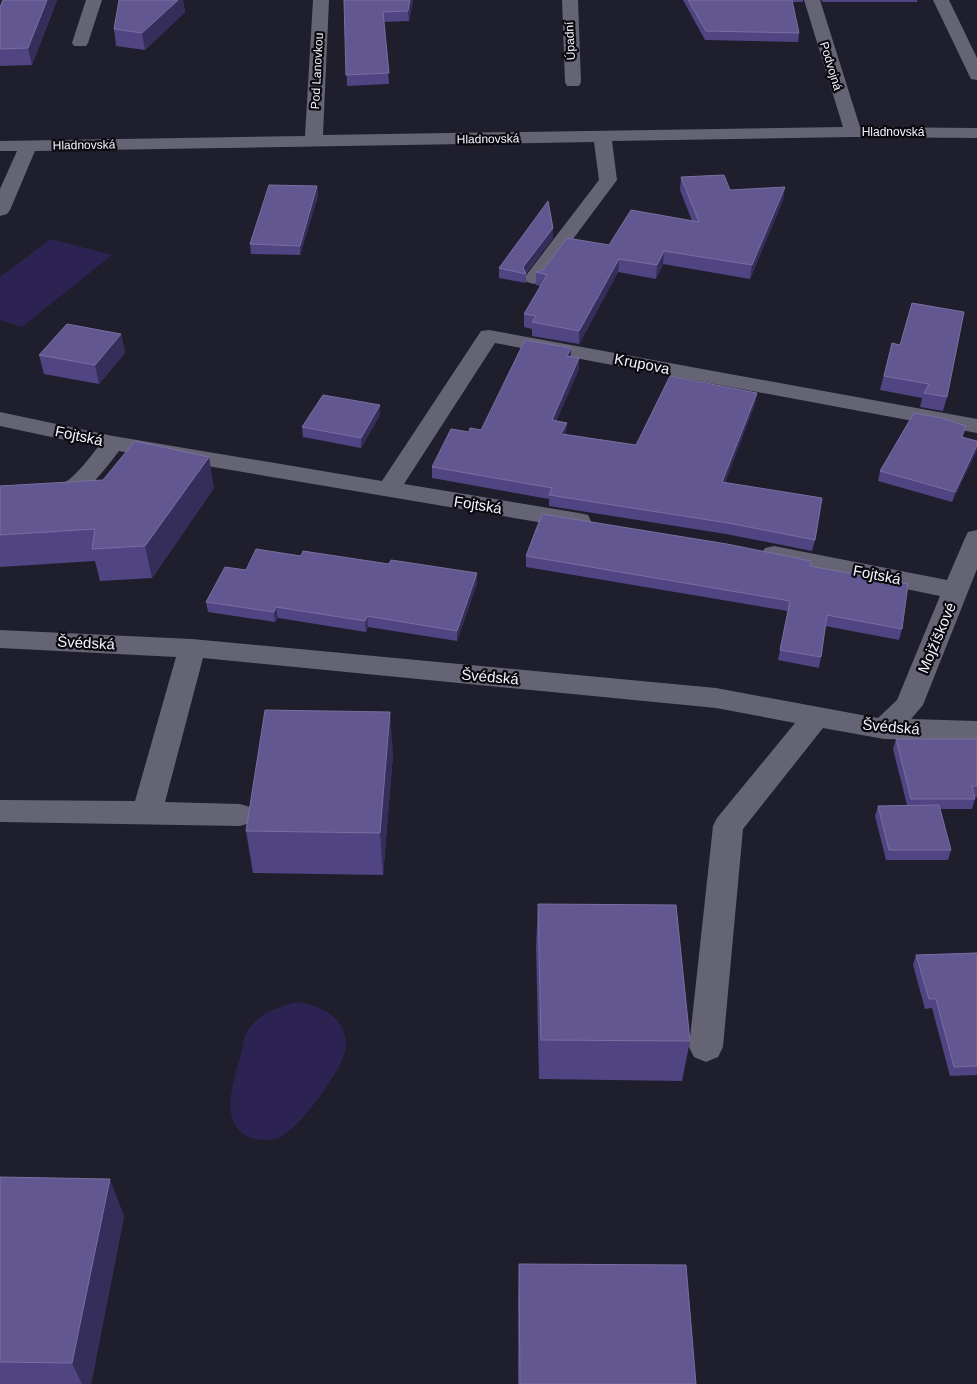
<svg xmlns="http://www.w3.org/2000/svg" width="977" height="1384" font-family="Helvetica,sans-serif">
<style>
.green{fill:#2d2353}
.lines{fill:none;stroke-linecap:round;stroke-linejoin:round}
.minor{fill:#656475;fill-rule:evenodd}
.wall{fill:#504482}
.shaded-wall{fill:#352d5a}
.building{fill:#625790;stroke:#796fa1}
.labels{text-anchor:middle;stroke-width:4.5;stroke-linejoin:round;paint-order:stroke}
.far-street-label{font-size:12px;fill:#f4f3fe;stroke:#09090f}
.street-label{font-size:15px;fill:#f4f3fe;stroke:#09090f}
</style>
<rect width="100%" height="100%" fill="#1f1e2c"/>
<g class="green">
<path d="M 51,239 L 112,255 L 22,327 L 0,320 L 0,277 Z"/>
<path d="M 297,1002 C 320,1005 346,1017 346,1045 C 346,1067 299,1129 279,1138 C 269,1142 250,1140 242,1133 C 220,1115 235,1077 241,1054 C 243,1048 243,1038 247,1032 C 257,1014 278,1007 297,1002 Z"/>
</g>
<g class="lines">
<g class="minor">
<path d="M 86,0 L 102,0 L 88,43 L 86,46 L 74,46 L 72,43 Z"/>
<path d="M 313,0 L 329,0 L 323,135 L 843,127 L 804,0 L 820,0 L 860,127 L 977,128 L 977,138 L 853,137 L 612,141 L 617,180 L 541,282 L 534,284 L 527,282 L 524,278 L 599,180 L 594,142 L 35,151 L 10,210 L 7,214 L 0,216 L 0,189 L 17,151 L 0,151 L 0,141 L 305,136 Z"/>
<path d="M 562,0 L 578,0 L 581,82 L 579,86 L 567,86 L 565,82 Z"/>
<path d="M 933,0 L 949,0 L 977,58 L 977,80 L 971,79 L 969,75 Z"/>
<path d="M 489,330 L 977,419 L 977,433 L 495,343 L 404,484 L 579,513 L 588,515 L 591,521 L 588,527 L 579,529 L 119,451 C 79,504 66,510 0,510 L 0,494 C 55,495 64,491 98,447 L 0,426 L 0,412 L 113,436 L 382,481 L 481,331 Z"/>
<path d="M 977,530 L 977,569 L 923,705 L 911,719 L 977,721 L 977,741 L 884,739 L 823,728 L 743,829 L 723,1047 L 718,1057 L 706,1062 L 694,1057 L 689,1047 L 713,826 L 717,818 L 795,723 L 716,708 L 203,658 L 165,802 L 240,804 L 250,807 L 255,815 L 250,823 L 240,826 L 0,822 L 0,800 L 135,801 L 176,657 L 0,648 L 0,630 L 192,639 L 716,688 L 878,718 L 897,700 L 940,596 L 774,562 L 765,560 L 761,554 L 765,548 L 774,546 L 947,580 L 965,538 L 968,532 Z"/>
</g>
</g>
<g class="wall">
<path d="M 3,0 L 57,0 L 32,65 L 0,66 L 0,7 Z"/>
<path d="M 119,0 L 183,0 L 185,12 L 145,50 L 116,46 L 114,29 Z"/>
<path d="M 344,0 L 413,0 L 409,21 L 384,22 L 389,84 L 347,86 Z"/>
<path d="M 683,0 L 803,0 L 803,2 L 792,2 L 799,33 L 798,42 L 705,40 Z"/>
<path d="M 821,0 L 917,0 L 917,2 L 823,2 Z"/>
<path d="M 681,177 L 730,190 L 785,187 L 783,200 L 750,279 L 663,264 L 656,279 L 618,272 L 579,344 L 532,336 L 532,329 L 524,327 L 524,314 L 540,286 L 536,285 L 536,272 L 609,245 L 692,221 L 680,190 Z"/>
<path d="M 317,186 L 318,196 L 300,255 L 251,254 L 250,244 Z"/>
<path d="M 553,228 L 553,238 L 526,273 L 526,283 L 499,278 L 499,268 Z"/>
<path d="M 121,334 L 125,353 L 99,384 L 44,374 L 39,355 Z"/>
<path d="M 892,343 L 947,397 L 943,411 L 920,407 L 922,398 L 880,390 Z"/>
<path d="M 571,348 L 571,357 L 579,369 L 556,421 L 566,434 L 636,445 L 757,393 L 755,404 L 725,482 L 815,540 L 812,551 L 726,534 L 549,506 L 549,499 L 432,478 L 432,467 L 469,432 L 481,430 Z"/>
<path d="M 380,415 L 361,448 L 303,437 L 302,427 Z"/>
<path d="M 966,426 L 963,437 L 977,441 L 977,447 L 976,452 L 952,502 L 878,481 L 880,471 Z"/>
<path d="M 0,486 L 214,488 L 152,578 L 100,581 L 95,561 L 0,567 Z"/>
<path d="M 301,556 L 477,573 L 477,583 L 457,641 L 368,627 L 366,632 L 278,618 L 275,622 L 208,612 L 206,602 L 246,570 Z"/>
<path d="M 526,556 L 810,566 L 902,629 L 899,640 L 825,626 L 821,657 L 819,668 L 778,660 L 788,611 L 526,567 Z"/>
<path d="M 896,739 L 977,739 L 977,797 L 975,797 L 975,799 L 972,809 L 940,809 L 951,850 L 948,860 L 886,860 L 875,816 L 878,806 L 907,805 L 893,749 Z"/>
<path d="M 393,754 L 383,875 L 253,873 L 246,831 Z"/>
<path d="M 538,904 L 690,1041 L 682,1081 L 539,1079 L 536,945 Z"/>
<path d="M 977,953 L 977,1075 L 950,1076 L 932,1008 L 925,1009 L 913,965 L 916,955 Z"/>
<path d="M 0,1177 L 124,1216 L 91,1384 L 0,1384 Z"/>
<path d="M 519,1264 L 696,1384 L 518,1384 L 518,1299 Z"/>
</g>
<g class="shaded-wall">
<path d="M 47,0 L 57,0 L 32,65 L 28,48 Z"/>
<path d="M 178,0 L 183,0 L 185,12 L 145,50 L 142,33 Z"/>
<path d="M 410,0 L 413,0 L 409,21 L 408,11 Z"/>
<path d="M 317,186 L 318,196 L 300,255 L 300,246 Z"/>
<path d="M 785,187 L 783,200 L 750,279 L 752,265 Z"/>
<path d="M 553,228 L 553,238 L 525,273 L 523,267 Z"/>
<path d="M 664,251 L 663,264 L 656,279 L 657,265 Z"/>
<path d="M 619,259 L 618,272 L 579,344 L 579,331 Z"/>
<path d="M 121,334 L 125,353 L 99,384 L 95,365 Z"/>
<path d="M 571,348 L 571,359 L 567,356 Z"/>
<path d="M 579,358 L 579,369 L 552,431 L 552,420 Z"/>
<path d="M 757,393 L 755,404 L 721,493 L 722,482 Z"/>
<path d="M 380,405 L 380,415 L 361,448 L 361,438 Z"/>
<path d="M 567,423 L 566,434 L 561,445 L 561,434 Z"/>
<path d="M 977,445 L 976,452 L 952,502 L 955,492 Z"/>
<path d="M 209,457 L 214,488 L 152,578 L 145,546 Z"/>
<path d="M 477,573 L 477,583 L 457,641 L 457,631 Z"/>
<path d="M 276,607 L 278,618 L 275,622 L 274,612 Z"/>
<path d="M 367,616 L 368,627 L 366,632 L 365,621 Z"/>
<path d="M 390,712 L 393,754 L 383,875 L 380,833 Z"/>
<path d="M 110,1179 L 124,1216 L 91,1384 L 82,1384 L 72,1363 Z"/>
</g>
<g class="building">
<path d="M 3,0 L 47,0 L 28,48 L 0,49 L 0,7 Z"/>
<path d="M 119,0 L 178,0 L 142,33 L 114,29 Z"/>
<path d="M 344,0 L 410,0 L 408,11 L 383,12 L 389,73 L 346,75 Z"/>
<path d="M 688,0 L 792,0 L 799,33 L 706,31 Z"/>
<path d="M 724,175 L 730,190 L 785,187 L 752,265 L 664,251 L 657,265 L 619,259 L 579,331 L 532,322 L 536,316 L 524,314 L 547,275 L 536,272 L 543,270 L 567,238 L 609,245 L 631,210 L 699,222 L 681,177 Z"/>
<path d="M 269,185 L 317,186 L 300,246 L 250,244 Z"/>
<path d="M 548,201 L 553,228 L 523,267 L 526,274 L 499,268 Z"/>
<path d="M 912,303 L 964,312 L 947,397 L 924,393 L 929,384 L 884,376 L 892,343 L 900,345 Z"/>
<path d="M 67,324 L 121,334 L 95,365 L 39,355 Z"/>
<path d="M 525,340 L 571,348 L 567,356 L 579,358 L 552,420 L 567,423 L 561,434 L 636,445 L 670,376 L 757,393 L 722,482 L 822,498 L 815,540 L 728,523 L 549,495 L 552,488 L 432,467 L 451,429 L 469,432 L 470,428 L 481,430 Z"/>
<path d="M 323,395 L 380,405 L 361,438 L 302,427 Z"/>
<path d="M 914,413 L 942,418 L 966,426 L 961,437 L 977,441 L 977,445 L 955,492 L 880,471 Z"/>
<path d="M 135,441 L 209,457 L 145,546 L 92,549 L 95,529 L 0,535 L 0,486 L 103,480 Z"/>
<path d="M 542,514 L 727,544 L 811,561 L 810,566 L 908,584 L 902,629 L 827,615 L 821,657 L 780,650 L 790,601 L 526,556 Z"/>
<path d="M 256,549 L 301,556 L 303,551 L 389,564 L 391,560 L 477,573 L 457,631 L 367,616 L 365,621 L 276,607 L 274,612 L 206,602 L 225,567 L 246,570 Z"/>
<path d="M 265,710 L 390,712 L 380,833 L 246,831 Z"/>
<path d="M 896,739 L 977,739 L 977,786 L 972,786 L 975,799 L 911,799 Z"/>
<path d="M 939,805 L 951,850 L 889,850 L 878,806 Z"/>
<path d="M 538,904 L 676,905 L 690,1041 L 541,1040 Z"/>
<path d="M 977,953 L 977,1066 L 954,1067 L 936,999 L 929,999 L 916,955 Z"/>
<path d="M 0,1177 L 110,1179 L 72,1363 L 0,1362 Z"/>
<path d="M 519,1264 L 686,1265 L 696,1384 L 520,1384 Z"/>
</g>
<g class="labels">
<g class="far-street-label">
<text transform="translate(570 41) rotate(-93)" y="4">Úpadní</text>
<text transform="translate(831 66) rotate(73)" y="4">Podvojná</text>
<text transform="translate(317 71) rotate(-87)" y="4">Pod Lanovkou</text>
<text x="893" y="136">Hladnovská</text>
<text transform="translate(488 139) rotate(-1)" y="4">Hladnovská</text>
<text transform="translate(84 145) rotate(-1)" y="4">Hladnovská</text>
</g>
<g class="street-label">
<text transform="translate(642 364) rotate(11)" y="5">Krupova</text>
<text transform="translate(79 436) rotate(12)" y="5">Fojtská</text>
<text transform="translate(478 505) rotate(9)" y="5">Fojtská</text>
<text transform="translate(877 575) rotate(11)" y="5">Fojtská</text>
<text transform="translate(937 638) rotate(-67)" y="5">Mojžíškové</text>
<text transform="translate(86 643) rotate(3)" y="5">Švédská</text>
<text transform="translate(490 677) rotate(5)" y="5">Švédská</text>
<text transform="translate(891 727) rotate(5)" y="5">Švédská</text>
</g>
</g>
</svg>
